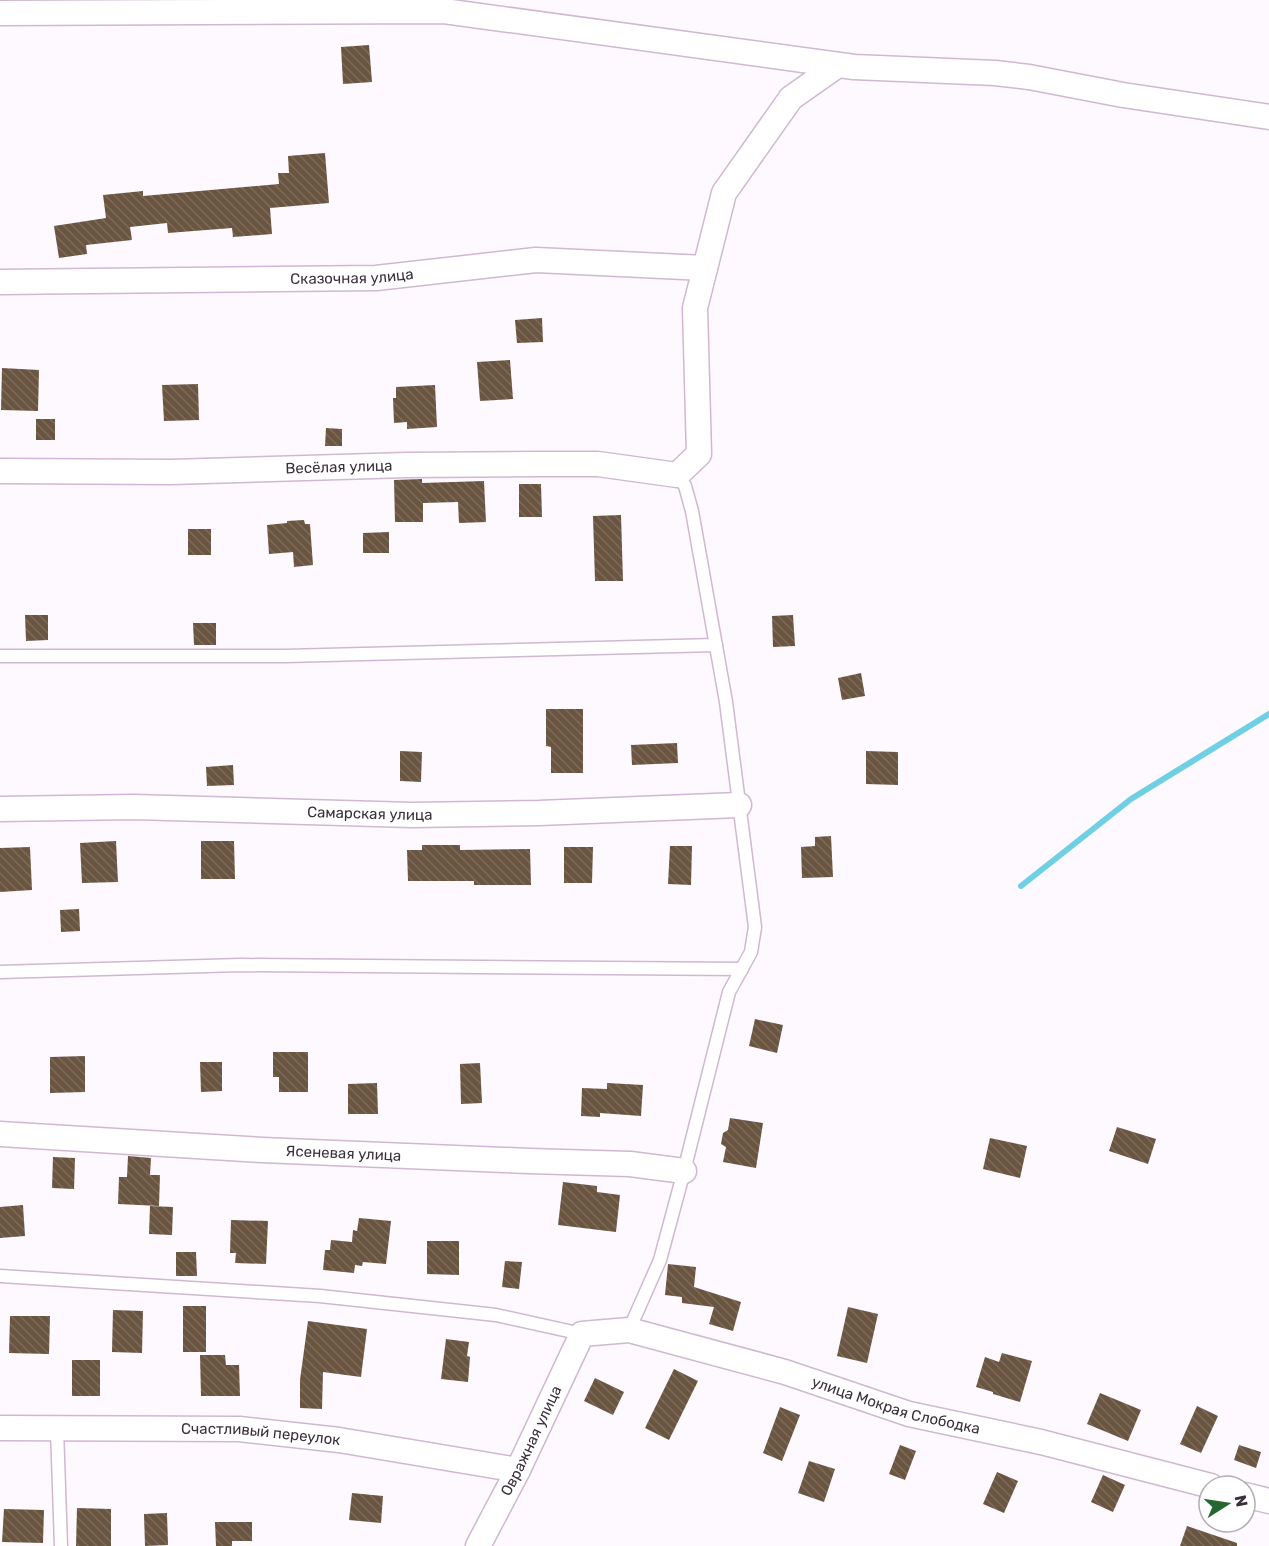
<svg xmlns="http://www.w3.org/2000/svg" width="1269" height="1546" font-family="Rubik,sans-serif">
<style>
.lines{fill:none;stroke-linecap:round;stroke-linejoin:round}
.stream{stroke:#6fcfe3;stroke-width:6}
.building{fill:url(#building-back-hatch)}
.lane-casing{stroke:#cfb8d0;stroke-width:15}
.street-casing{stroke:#cfb8d0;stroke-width:27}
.lane{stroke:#fff;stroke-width:12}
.street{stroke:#fff;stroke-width:24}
.labels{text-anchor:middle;stroke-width:6;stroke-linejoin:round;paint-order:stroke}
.street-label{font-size:15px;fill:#3b313b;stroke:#fff}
</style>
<defs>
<pattern id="building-back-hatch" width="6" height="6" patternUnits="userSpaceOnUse" patternTransform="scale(1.5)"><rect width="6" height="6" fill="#6a5541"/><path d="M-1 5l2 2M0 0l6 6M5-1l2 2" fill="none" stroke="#7c6b5b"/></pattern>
</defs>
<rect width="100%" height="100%" fill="#fef9fe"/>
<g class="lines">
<path class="stream" d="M 1021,886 L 1131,799 L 1269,714"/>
</g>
<g class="building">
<path d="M 369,45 L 372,82 L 343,84 L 341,47 Z"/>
<path d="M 325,153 L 329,203 L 270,208 L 272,234 L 233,237 L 232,228 L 168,233 L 167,223 L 130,227 L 132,240 L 86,245 L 87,254 L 59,258 L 54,226 L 106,218 L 103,195 L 143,191 L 143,196 L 279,184 L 278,173 L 289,173 L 288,156 Z"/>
<path d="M 542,318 L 543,342 L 517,343 L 515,320 Z"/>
<path d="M 510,360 L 513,399 L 480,401 L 477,362 Z"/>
<path d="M 2,368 L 39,370 L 38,411 L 1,410 Z"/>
<path d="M 198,384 L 199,420 L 164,421 L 162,385 Z"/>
<path d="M 435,385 L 437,427 L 407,429 L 407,422 L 394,423 L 393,398 L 396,398 L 396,387 Z"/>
<rect x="36" y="419" width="19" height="21"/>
<path d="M 326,428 L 342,429 L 342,446 L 325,446 Z"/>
<path d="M 422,479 L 422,483 L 484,481 L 486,522 L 459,523 L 458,502 L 423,503 L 423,522 L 395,522 L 394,480 Z"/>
<path d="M 519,484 L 541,484 L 542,517 L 519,517 Z"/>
<path d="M 621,515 L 623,581 L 595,581 L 593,516 Z"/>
<path d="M 304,520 L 305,524 L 310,524 L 313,565 L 294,567 L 293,552 L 269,554 L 267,525 L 287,523 L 287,521 Z"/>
<rect x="188" y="529" width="23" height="26"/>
<path d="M 389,532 L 389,553 L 363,553 L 363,533 Z"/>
<path d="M 25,615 L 48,615 L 48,640 L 26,641 Z"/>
<path d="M 793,615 L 795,646 L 773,647 L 772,616 Z"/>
<path d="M 193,623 L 216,623 L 216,645 L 194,645 Z"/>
<path d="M 861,673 L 865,696 L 842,700 L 838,678 Z"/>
<path d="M 546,709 L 583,709 L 583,773 L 551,773 L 551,747 L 546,746 Z"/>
<path d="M 677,743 L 678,763 L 632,765 L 631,745 Z"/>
<path d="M 400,751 L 422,752 L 421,782 L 400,781 Z"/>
<path d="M 866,751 L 898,752 L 898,785 L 866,784 Z"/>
<path d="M 233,765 L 234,785 L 207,786 L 206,767 Z"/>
<path d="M 831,836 L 833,877 L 802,878 L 801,847 L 815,846 L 815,837 Z"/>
<path d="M 116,841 L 118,882 L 82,883 L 80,843 Z"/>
<path d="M 201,841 L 234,841 L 235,879 L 201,879 Z"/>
<path d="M 422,845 L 460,845 L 460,850 L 530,849 L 531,885 L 474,885 L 474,881 L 408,881 L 407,850 L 422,850 Z"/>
<path d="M 670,846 L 692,846 L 691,885 L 668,884 Z"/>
<path d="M 30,847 L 32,890 L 0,892 L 0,848 Z"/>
<path d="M 564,847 L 593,847 L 592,883 L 564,883 Z"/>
<path d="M 79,909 L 80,931 L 61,932 L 60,910 Z"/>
<path d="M 755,1019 L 783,1025 L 777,1053 L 749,1046 Z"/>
<path d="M 273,1052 L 308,1052 L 308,1092 L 279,1092 L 279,1077 L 273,1077 Z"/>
<path d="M 85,1056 L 85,1092 L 50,1093 L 50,1057 Z"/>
<path d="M 200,1062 L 222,1062 L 222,1091 L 201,1092 Z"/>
<path d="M 480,1063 L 482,1103 L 461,1104 L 460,1064 Z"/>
<path d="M 377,1083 L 378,1114 L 348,1114 L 348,1084 Z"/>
<path d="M 607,1083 L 643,1085 L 641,1116 L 600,1113 L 600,1117 L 581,1116 L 582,1088 L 607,1089 Z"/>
<path d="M 730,1118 L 763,1123 L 756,1168 L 723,1162 L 726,1147 L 721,1144 L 723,1133 L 728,1130 Z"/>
<path d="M 1117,1127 L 1156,1139 L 1148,1164 L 1109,1151 Z"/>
<path d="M 990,1138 L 1027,1146 L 1020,1178 L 983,1169 Z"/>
<path d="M 128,1156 L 151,1158 L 150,1175 L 160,1175 L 159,1206 L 118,1204 L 119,1177 L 127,1177 Z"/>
<path d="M 53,1157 L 75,1158 L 74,1189 L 52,1188 Z"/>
<path d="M 563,1182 L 597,1186 L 597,1192 L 620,1195 L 616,1232 L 558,1225 Z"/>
<path d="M 23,1205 L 25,1236 L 0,1238 L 0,1207 Z"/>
<path d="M 150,1206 L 173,1207 L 172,1235 L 149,1234 Z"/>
<path d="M 359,1218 L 391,1221 L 386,1264 L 363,1262 L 362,1266 L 355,1265 L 354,1273 L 323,1270 L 325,1250 L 330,1250 L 331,1240 L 352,1242 L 353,1230 L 357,1231 Z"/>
<path d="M 231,1220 L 268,1221 L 266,1264 L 235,1263 L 236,1253 L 230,1253 Z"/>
<path d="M 427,1241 L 459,1241 L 459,1275 L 427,1274 Z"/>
<path d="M 176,1252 L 196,1252 L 197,1276 L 176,1276 Z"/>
<path d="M 505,1261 L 522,1262 L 519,1289 L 502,1287 Z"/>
<path d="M 668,1264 L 696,1267 L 694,1287 L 741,1302 L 733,1331 L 709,1324 L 714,1307 L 682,1303 L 682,1297 L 665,1295 Z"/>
<rect x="183" y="1306" width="23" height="46"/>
<path d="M 848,1307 L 878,1314 L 867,1363 L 837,1356 Z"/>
<path d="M 113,1310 L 143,1311 L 142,1353 L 112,1352 Z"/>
<path d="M 10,1316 L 50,1316 L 49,1354 L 9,1353 Z"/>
<path d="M 308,1321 L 367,1329 L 361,1377 L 323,1372 L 322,1409 L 300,1408 L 300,1380 Z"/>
<path d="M 446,1339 L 469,1342 L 467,1356 L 470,1357 L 468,1382 L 441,1379 Z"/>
<path d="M 1002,1353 L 1032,1361 L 1020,1402 L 993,1394 L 993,1392 L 976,1387 L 985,1357 L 999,1362 Z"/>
<path d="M 200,1355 L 225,1355 L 226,1365 L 239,1365 L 240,1396 L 201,1396 Z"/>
<rect x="72" y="1360" width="28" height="36"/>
<path d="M 674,1369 L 698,1381 L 669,1440 L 645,1428 Z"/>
<path d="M 595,1378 L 624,1392 L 613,1415 L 584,1401 Z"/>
<path d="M 1100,1393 L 1141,1410 L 1128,1441 L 1087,1424 Z"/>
<path d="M 1197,1406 L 1218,1416 L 1201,1453 L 1180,1444 Z"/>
<path d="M 780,1407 L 800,1415 L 782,1461 L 763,1453 Z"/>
<path d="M 900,1445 L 916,1451 L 905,1480 L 889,1474 Z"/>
<path d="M 1239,1445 L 1261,1452 L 1256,1468 L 1234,1460 Z"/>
<path d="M 809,1461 L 835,1469 L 824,1502 L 798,1493 Z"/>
<path d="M 997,1472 L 1018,1481 L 1004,1513 L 983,1504 Z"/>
<path d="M 1103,1475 L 1125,1485 L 1113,1512 L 1091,1502 Z"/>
<path d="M 352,1493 L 383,1496 L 381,1523 L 349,1520 Z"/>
<path d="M 77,1508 L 111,1509 L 111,1546 L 76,1546 Z"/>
<path d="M 4,1509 L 44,1510 L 43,1543 L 2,1542 Z"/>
<path d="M 167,1513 L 168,1545 L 145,1546 L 144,1514 Z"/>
<path d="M 215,1522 L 252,1522 L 252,1541 L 232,1541 L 232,1546 L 216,1546 Z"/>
<path d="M 1187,1526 L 1237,1543 L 1237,1546 L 1180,1546 Z"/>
</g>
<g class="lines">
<g class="lane-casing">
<g id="lane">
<path d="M 0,656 L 286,656 L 716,645"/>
<path d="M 0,972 L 240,965 L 742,969"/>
<path d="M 0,1276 L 320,1296 L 496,1315 L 582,1334"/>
<path d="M 629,1330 L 660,1260 L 684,1171 L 729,992 L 751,952 L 755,927 L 726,702 L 692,511 L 685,486 L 677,475"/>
<path d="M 57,1429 L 61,1546"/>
</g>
</g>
<g class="street-casing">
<g id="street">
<path d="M 0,13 L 444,11 L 854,67 L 995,73 L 1029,77 L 1123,95 L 1269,117"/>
<path id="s1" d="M 0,282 L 376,278 L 536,260 L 705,268"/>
<path id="s2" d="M 0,471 L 171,472 L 407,465 L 536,464 L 598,464 L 677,475 L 699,454 L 695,308 L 724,193 L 791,98 L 838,65"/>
<path id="s3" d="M 0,809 L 134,807 L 412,815 L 539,813 L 739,805"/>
<path id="s4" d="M 0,1134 L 262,1150 L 529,1161 L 630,1164 L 684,1171"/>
<path id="s5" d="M 0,1428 L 239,1429 L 339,1440 L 518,1470"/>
<path d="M 1245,1495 L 1269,1501"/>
<path id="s6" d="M 478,1546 L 518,1470 L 582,1334 L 629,1330 L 785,1372 L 909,1414 L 1041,1442 L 1211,1486"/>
</g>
</g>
<use href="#lane" class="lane"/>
<use href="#street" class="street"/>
</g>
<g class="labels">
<g class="street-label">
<text dy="5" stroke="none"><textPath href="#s1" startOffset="352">Сказочная улица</textPath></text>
<text dy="5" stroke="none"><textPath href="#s2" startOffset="339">Весёлая улица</textPath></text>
<text dy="5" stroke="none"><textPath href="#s3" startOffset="370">Самарская улица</textPath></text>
<text dy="5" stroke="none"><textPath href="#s4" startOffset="344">Ясеневая улица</textPath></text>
<text dy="5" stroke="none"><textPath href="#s6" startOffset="561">улица Мокрая Слободка</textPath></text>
<text dy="5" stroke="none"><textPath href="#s5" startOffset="261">Счастливый переулок</textPath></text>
<text dy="5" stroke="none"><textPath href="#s6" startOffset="118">Овражная улица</textPath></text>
</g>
</g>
<g transform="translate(1227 1504) rotate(78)"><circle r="28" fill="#ffffff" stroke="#b1adb1" stroke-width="1.5"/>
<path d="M0-4.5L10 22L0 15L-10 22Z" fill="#266630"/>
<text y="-9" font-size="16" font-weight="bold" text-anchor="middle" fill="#3b313b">N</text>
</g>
</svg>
